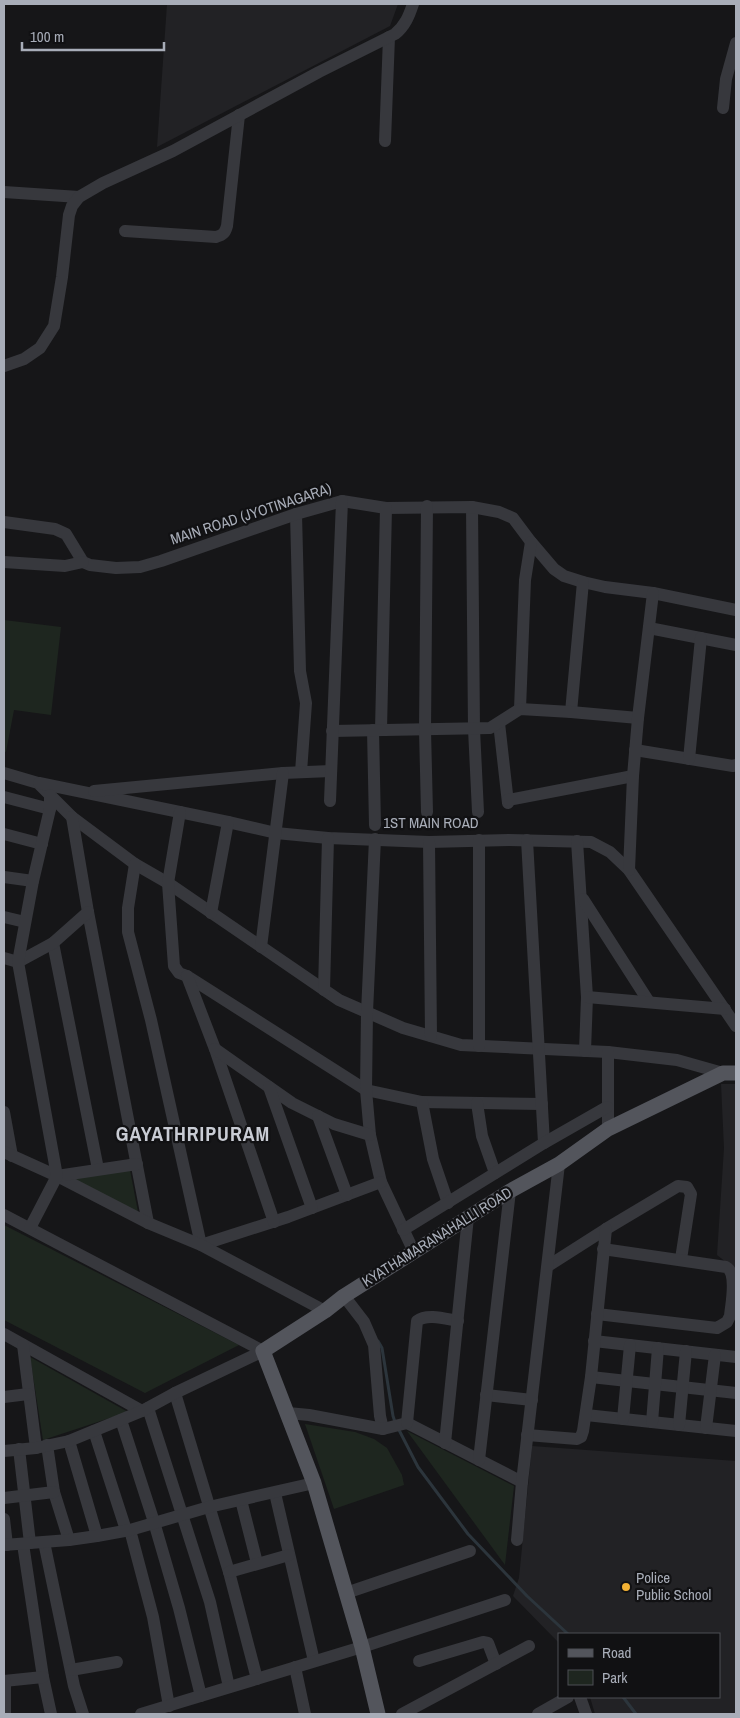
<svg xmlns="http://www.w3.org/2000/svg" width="740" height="1718" font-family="'Archivo Narrow',sans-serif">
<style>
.built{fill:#222225}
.green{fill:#1e261f}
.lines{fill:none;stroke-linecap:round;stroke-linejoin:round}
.stream{stroke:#2c353c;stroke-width:3}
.minor{stroke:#37383d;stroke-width:12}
.major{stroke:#53555c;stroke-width:15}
.poi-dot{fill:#f2b134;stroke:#111113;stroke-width:2}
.labels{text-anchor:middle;stroke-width:4.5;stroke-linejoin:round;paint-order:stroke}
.street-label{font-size:15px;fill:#a8adb8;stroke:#111113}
.poi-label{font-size:15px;fill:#a8adb8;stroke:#111113;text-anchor:start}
.district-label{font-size:20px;font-weight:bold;letter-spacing:1px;fill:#c9ccd4;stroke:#111113}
</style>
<rect width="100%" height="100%" fill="#161618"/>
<g class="built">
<path d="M 167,4 L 398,4 L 390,26 L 157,147 Z"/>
<path d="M 721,1084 L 736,1084 L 736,1270 L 717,1255 L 724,1148 Z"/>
<path d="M 532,1446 L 736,1461 L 736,1714 L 595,1714 L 590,1697 L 719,1697 L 719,1634 L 559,1634 L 559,1643 L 513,1596 L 519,1578 Z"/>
</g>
<g class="green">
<path d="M 4,620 L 61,627 L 51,715 L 14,710 L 6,752 L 4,751 Z"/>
<path d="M 130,1170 L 138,1212 L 65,1177 Z"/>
<path d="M 4,1225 L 239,1345 L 145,1393 L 4,1320 Z"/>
<path d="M 30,1357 L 128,1412 L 43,1440 Z"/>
<path d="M 305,1424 L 355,1432 L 374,1439 L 387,1448 L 402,1475 L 404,1485 L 334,1509 Z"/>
<path d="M 407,1431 L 514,1486 L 505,1565 Z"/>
</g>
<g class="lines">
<g class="stream">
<path d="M 378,1341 L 382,1348 L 393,1416 L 395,1422"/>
<path d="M 398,1428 L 418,1467 L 468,1534 L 527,1596 L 568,1634"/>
<path d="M 623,1697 L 636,1714"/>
</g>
<g class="minor">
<path d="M 723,108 L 726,79 L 736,43"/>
<path d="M 385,141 L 389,37"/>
<path d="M 4,192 L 79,197"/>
<path d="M 125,231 L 216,237 C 223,235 225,233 227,226 L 239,115"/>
<path d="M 4,366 L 24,359 L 40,348 L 54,326 L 62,277 L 69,215 L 72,206 L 79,197 L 103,183 L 173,151 L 319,72 L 395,34 C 405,26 409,16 413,4"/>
<path d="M 472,507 L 474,729 L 478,812"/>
<path d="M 296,514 L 300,671 L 306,703 L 301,772"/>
<path d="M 4,522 L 55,529 L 66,534 L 83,562 L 90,565 L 116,568 L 140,567 L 161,561 L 296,514 L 342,501 L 386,508 L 472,507 L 499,512 L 513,518 L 531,542 L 554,569 L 564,576 L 583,582 L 605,587 L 653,593 L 736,610"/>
<path d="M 4,562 L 65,566 L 83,562"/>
<path d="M 649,628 L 736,645"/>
<path d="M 520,709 L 525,580 L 531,542"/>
<path d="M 571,712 L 583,582"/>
<path d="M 499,723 L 508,803"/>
<path d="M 373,730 L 375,825"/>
<path d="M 381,730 L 386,508"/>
<path d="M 332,731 L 490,728 L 520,709 L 571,712 L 638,718"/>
<path d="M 635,750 L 733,766 L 736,765"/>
<path d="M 689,759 L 701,638"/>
<path d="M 4,773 L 38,783 L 72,817 L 135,864 L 168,883 L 339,1000 L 403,1028 L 461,1045 L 608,1052 L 677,1060 L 723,1073"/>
<path d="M 39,783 L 228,822 L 276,833 L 328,838 L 429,842 L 509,840 L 591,842 L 610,852 L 629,870 L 736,1026"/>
<path d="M 94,791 L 283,773 L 331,771"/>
<path d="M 4,797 L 50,809"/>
<path d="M 508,800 L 633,776"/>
<path d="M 330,801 L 342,501"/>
<path d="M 180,812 L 168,883 L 174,966 L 179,973 L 187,976 L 366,1090 L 422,1102 L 542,1104"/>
<path d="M 427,812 L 425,730 L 427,506"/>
<path d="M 72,817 L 88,912 L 148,1223"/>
<path d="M 4,834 L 42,844"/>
<path d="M 375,839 L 367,1012 L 366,1090 L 370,1135 L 381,1182 L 414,1252"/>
<path d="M 527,840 L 544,1143"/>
<path d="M 577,841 L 587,997 L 585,1051"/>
<path d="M 429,842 L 431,1036"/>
<path d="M 135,864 L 128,908 L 128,932 L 151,1020 L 201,1245 L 288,1217 L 381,1182"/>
<path d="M 629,870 L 633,776 L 638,718 L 653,593"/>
<path d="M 4,877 L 33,881"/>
<path d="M 583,899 L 649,1002"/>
<path d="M 211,913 L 228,822"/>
<path d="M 4,917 L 25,922"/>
<path d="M 53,943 L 98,1169"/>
<path d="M 261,947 L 283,773"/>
<path d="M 4,958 L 18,962 L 53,943 L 88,912"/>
<path d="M 187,976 L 215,1049 L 274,1222"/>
<path d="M 324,990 L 328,838"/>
<path d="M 587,997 L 725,1009"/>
<path d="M 479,1046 L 479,840"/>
<path d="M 215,1049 L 292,1103 L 334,1124 L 370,1135"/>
<path d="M 269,1087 L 312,1208"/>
<path d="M 422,1102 L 433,1159 L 448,1203"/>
<path d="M 477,1103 L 482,1136 L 495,1173"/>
<path d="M 4,1112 L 12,1156"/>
<path d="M 318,1116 L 347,1195"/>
<path d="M 608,1129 L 608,1052"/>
<path d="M 4,1152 L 57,1176 L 148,1223 L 201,1245 L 325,1311"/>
<path d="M 57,1176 L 137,1164"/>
<path d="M 4,1215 L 263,1351"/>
<path d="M 30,1228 L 57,1176 L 18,962 L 33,881 L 50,809 L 50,795"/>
<path d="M 403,1230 L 544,1143 L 607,1107"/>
<path d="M 548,1266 L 606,1229 L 678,1186 L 687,1187 L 691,1194 L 681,1259"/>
<path d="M 344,1296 L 364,1322 L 374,1345 L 380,1416 L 383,1429"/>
<path d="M 597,1314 L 717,1328 L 727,1322 L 730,1316 C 731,1304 738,1273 726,1267 L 603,1249"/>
<path d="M 4,1334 L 142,1411"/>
<path d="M 594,1341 L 736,1357"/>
<path d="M 23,1345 L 36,1448"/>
<path d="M 591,1377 L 736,1393"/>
<path d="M 175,1393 L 229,1572 L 257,1679"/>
<path d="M 486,1395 L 532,1400"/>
<path d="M 4,1397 L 28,1394"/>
<path d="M 148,1408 L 210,1602 L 229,1687"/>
<path d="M 288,1413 L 309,1415 L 383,1429 L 407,1423 L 522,1482"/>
<path d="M 586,1415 L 736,1431"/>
<path d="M 623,1419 L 630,1345"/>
<path d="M 121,1420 L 154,1522 L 179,1608 L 201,1696"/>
<path d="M 652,1422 L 658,1348"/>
<path d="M 407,1423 L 417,1321 C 427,1313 446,1319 458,1321"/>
<path d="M 679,1425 L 686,1351"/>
<path d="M 706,1428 L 715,1355"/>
<path d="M 94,1431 L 126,1530"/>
<path d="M 527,1435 L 577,1439 L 581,1437 L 583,1431 L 591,1377 L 606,1229"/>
<path d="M 69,1441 L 97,1536"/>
<path d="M 445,1443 L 468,1217"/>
<path d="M 47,1445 L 54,1492 L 69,1540"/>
<path d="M 19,1449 L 30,1543"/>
<path d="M 4,1451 L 36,1448 L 69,1441 L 142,1411 L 175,1393 L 263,1351"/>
<path d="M 479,1460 L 510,1191"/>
<path d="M 275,1493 L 314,1661"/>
<path d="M 4,1498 L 54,1492"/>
<path d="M 241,1500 L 257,1563"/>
<path d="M 4,1519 L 7,1545"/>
<path d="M 130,1530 L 153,1617 L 169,1706"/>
<path d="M 517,1540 L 522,1482 L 559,1164"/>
<path d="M 44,1542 L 74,1686 L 83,1714"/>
<path d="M 23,1544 L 43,1677 L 51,1714"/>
<path d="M 4,1545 L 69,1540 L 97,1536 L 130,1530 L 209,1507 L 314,1483"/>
<path d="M 229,1572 L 289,1555"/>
<path d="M 346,1593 L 470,1551"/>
<path d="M 419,1661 L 483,1642 L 488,1643 L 496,1664"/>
<path d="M 295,1667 L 305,1714"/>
<path d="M 71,1670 L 117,1662"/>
<path d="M 4,1681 L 43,1677"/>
<path d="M 580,1697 L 586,1714"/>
<path d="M 5,1714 L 5,1681"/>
<path d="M 141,1714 L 362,1647 L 505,1600"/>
<path d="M 402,1714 L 529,1646"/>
<path d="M 538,1714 L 568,1697"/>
</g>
<path class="major" d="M 378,1714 L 362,1647 L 314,1483 L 263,1351 L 325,1311 L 344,1296 L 510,1191 L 559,1164 L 608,1129 L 723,1073 L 736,1073"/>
</g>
<circle class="poi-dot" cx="626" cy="1587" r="5"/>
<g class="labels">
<g class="street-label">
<text transform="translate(251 514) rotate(-18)" y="5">MAIN ROAD (JYOTINAGARA)</text>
<text x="431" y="828">1ST MAIN ROAD</text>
<text transform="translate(437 1237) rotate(-32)" y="5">KYATHAMARANAHALLI ROAD</text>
</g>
<g class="poi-label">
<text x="636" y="1583">Police<tspan x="636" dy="17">Public School</tspan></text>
</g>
<g class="district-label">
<text x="193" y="1141">GAYATHRIPURAM</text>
</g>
</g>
<rect width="740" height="1718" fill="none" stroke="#a8adb8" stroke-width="10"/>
<rect x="558" y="1633" width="162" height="65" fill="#111113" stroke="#4d4f55"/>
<rect x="568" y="1649" width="25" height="8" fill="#53555c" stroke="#4d4f55"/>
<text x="602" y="1658" font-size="15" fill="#a8adb8">Road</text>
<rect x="568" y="1670" width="25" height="15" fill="#1e261f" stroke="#4d4f55"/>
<text x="602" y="1683" font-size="15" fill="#a8adb8">Park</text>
<path d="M22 42v8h142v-8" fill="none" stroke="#a8adb8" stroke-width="2.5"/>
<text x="30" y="42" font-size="15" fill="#a8adb8" stroke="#111113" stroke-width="4" paint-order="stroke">100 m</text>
</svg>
